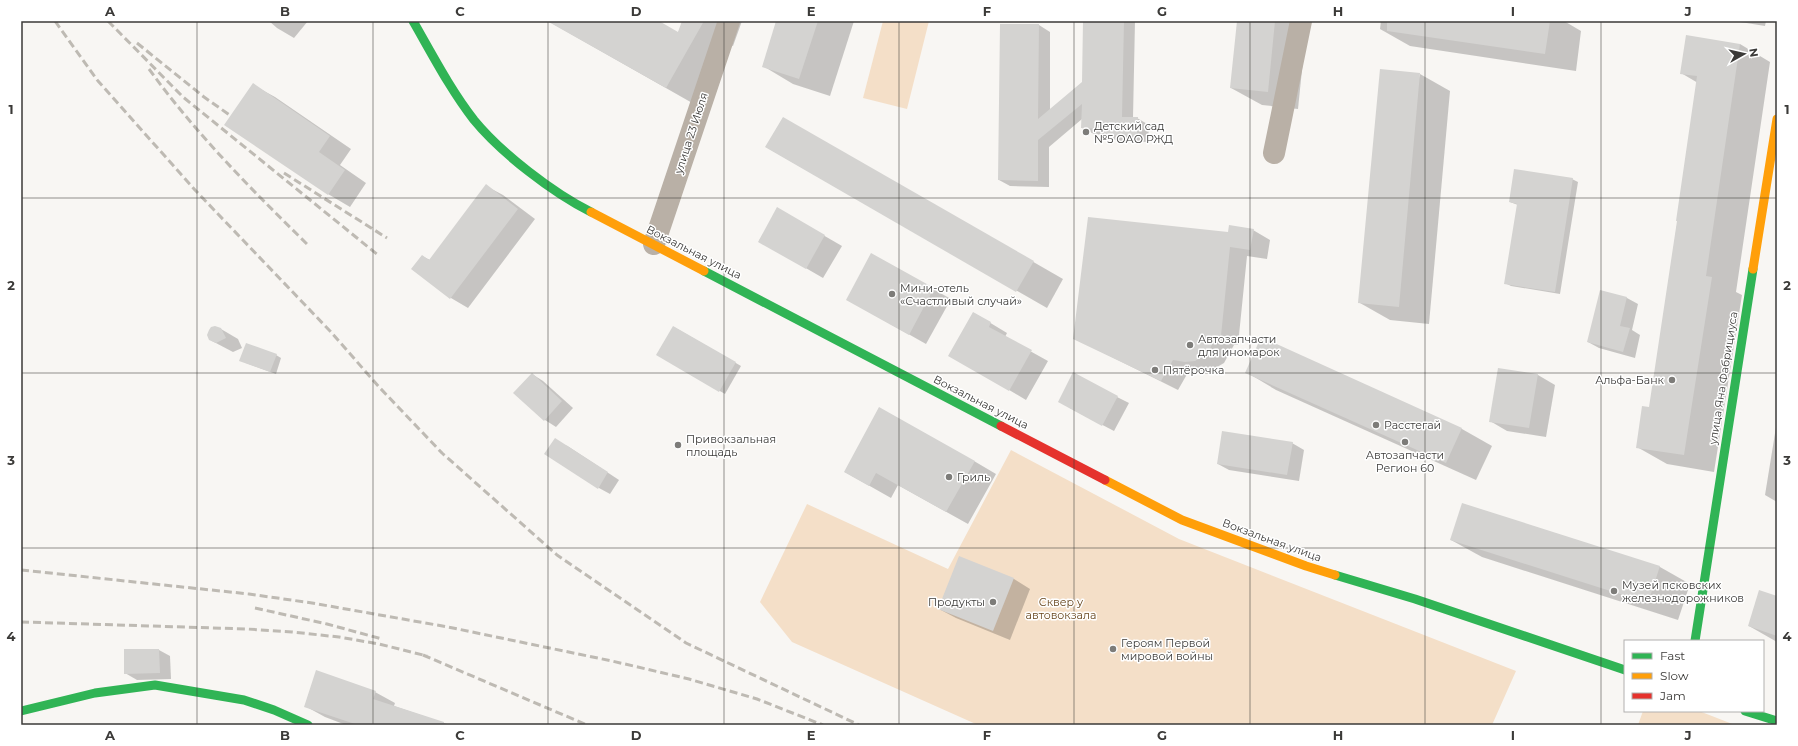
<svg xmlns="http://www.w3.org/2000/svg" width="1798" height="746" font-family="Montserrat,sans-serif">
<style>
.green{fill:#f4dfc8}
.shadow{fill:#0003}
.building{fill:#d4d3d1}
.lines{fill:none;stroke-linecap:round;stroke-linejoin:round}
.street{stroke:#b9b0a6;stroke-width:22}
.fast{stroke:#30b455;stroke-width:9}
.slow{stroke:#ff9f0a;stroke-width:9}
.jam{stroke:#e5322d;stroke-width:9}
.rail{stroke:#bebab3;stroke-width:3;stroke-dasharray:8 4;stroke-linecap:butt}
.grid{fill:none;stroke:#3b3a38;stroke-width:1;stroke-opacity:0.55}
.poi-dot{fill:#7d7c79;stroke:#fff;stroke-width:1.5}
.labels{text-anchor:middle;stroke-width:3;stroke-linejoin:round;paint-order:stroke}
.poi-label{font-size:11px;fill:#3b3a38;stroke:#fff;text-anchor:start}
.street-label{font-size:11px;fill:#3b3a38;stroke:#fff}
.park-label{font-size:11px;fill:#66451c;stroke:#fff}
.neatline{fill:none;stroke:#3b3a38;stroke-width:1.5}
.grid-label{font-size:13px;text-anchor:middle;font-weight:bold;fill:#3b3a38}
</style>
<rect width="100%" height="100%" fill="#f8f6f3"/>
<g class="green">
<path d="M 883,21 L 929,21 L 907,109 L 863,98 Z"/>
<path d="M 1011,450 L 1179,539 L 1516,671 L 1492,725 L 978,725 L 792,642 L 760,602 L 807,504 L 948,569 Z"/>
<path d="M 1643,711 L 1699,711 L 1735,725 L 1638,725 Z"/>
</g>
<g class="shadow">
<path d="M 269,21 L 308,21 L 294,38 L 277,28 Z"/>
<path d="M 548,21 L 657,21 L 678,33 L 683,21 L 742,21 L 733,46 L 728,44 L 694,104 Z"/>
<path d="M 777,21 L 854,21 L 830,96 L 793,84 L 763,66 Z"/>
<path d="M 1084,21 L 1135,21 L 1133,118 L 1137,118 L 1149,125 L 1148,142 L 1117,141 L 1105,135 L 1094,134 L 1082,128 L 1082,119 L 1049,147 L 1049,187 L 1010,186 L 999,180 L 1001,25 L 1039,25 L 1050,32 L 1050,110 L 1083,82 Z"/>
<path d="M 1238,21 L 1307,21 L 1298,109 L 1262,105 L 1231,88 Z"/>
<path d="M 1381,21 L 1564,21 L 1581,31 L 1576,71 L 1410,46 L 1380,29 Z"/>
<path d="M 1734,21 L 1766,21 L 1765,26 Z"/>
<path d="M 1740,44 L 1770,62 L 1736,292 L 1742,295 L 1714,472 L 1667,464 L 1637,447 L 1650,408 L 1698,83 L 1681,73 Z"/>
<path d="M 1420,74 L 1450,91 L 1429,324 L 1390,320 L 1360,303 Z"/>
<path d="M 253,85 L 275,97 L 351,149 L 340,165 L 366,183 L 350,207 L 328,194 Z"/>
<path d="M 783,118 L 1063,279 L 1047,308 L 766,147 Z"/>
<path d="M 1572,179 L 1578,182 L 1560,294 L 1511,286 L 1505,283 L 1518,205 L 1510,202 Z"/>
<path d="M 486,186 L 503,195 L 535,219 L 468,308 L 451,298 L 412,269 L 422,256 L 430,260 Z"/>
<path d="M 778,209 L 842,246 L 823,278 L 759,241 Z"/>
<path d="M 1253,230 L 1270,240 L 1267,259 L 1247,256 L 1238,345 L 1234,345 L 1224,363 L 1212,370 L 1202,371 L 1190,369 L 1178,390 L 1074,338 L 1229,234 Z"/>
<path d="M 872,255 L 951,299 L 926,344 L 864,309 Z"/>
<path d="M 1601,291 L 1627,298 L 1638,304 L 1632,330 L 1640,335 L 1635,358 L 1599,348 L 1588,342 Z"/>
<path d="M 974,313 L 1007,333 L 1005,337 L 1048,361 L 1026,400 L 950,355 Z"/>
<path d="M 674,327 L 741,366 L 725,394 L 658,355 Z"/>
<path d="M 221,329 L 238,339 L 242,348 L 233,352 L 212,341 Z"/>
<path d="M 276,355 L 281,358 L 276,374 L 246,363 Z"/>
<path d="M 1499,369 L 1538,375 L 1555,385 L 1546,437 L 1507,431 L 1490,421 Z"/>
<path d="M 1246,372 L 1462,429 L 1492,446 L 1476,480 L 1276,390 Z"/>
<path d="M 532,374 L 543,381 L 573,408 L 556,427 L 545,420 L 515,393 Z"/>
<path d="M 1117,397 L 1129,403 L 1114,431 L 1070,408 Z"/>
<path d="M 1777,421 L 1777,502 L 1765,495 Z"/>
<path d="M 1292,443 L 1304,450 L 1299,481 L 1229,470 L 1218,464 Z"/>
<path d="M 566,445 L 619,480 L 610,494 L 599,488 Z"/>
<path d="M 974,461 L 996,474 L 968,524 L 898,485 L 891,498 L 845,472 Z"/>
<path d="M 1463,504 L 1660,567 L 1690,584 L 1678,620 L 1482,557 L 1451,540 Z"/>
<path d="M 960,558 L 1014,579 L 1030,589 L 1010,640 L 956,618 L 939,609 Z"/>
<path d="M 1777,597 L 1777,642 L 1749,626 Z"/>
<path d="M 159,650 L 170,656 L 171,679 L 137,680 L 125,673 Z"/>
<path d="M 375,692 L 395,703 L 394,706 L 450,725 L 346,725 L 325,717 L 305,706 Z"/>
</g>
<g class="building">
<path d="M 547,21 L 659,21 L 678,32 L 682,21 L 704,21 L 666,88 Z"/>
<path d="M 776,21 L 818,21 L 799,79 L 762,67 Z"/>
<path d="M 1083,21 L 1124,21 L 1122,117 L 1138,117 L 1137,136 L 1104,135 L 1104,129 L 1081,128 L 1082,104 L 1038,140 L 1038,181 L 998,180 L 1000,24 L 1039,24 L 1038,119 L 1082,82 Z"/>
<path d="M 1237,21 L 1275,21 L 1268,92 L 1230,88 Z"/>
<path d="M 1387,21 L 1550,21 L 1545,54 L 1387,31 Z"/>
<path d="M 1686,35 L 1740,44 L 1706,276 L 1712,277 L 1684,455 L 1636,448 L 1642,406 L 1649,407 L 1677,221 L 1676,221 L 1697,76 L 1680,74 Z"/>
<path d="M 1380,69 L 1420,73 L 1399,307 L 1358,303 Z"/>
<path d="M 253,83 L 330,136 L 319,152 L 345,170 L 328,195 L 224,125 Z"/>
<path d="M 783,117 L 1034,261 L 1016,292 L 765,147 Z"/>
<path d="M 1514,169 L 1573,178 L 1555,292 L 1504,284 L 1517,204 L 1509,202 Z"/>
<path d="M 486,184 L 518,209 L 450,299 L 411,269 L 422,255 L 429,260 Z"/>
<path d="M 777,207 L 825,235 L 806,269 L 758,242 Z"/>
<path d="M 1088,217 L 1228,232 L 1229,225 L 1254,229 L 1250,250 L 1230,247 L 1221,336 L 1217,335 L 1207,354 L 1195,361 L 1185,362 L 1173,360 L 1161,381 L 1073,339 Z"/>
<path d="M 871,253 L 934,288 L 909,335 L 846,300 Z"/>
<path d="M 1600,290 L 1627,297 L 1620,326 L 1630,328 L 1623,352 L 1587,342 Z"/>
<path d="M 973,312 L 991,322 L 989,327 L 1032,350 L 1009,391 L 948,356 Z"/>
<path d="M 215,326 L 221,328 L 226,338 L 216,343 L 209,340 L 207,335 L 209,330 L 211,327 Z"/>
<path d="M 673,326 L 736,362 L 719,392 L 656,355 Z"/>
<path d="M 1261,337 L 1462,428 L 1446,463 L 1245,373 Z"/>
<path d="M 246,343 L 277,354 L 270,372 L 239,361 Z"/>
<path d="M 1498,368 L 1538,374 L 1529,428 L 1489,422 Z"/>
<path d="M 1073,372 L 1118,396 L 1102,426 L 1058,402 Z"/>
<path d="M 532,373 L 562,401 L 544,421 L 513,393 Z"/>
<path d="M 879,407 L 975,461 L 946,512 L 876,473 L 869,486 L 844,472 Z"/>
<path d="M 1222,431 L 1293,442 L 1287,475 L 1217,464 Z"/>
<path d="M 555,438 L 608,472 L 598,489 L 544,454 Z"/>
<path d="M 1462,503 L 1660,566 L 1648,603 L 1450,540 Z"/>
<path d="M 959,556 L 1014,578 L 993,631 L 938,609 Z"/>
<path d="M 1759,590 L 1777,596 L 1777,636 L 1748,626 Z"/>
<path d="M 124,649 L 159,649 L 160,673 L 124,674 Z"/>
<path d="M 316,670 L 376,691 L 373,699 L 444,722 L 444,725 L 358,725 L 304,707 Z"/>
</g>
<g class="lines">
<g class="street">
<path d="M 1274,153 L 1301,21"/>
<path d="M 654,244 L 729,21"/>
</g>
<g class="fast">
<path d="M 413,21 C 432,54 450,89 474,120 C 501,153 553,193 591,212"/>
<path d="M 704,271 L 1001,426"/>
<path d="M 1335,575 L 1415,599 L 1625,670"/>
<path d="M 1695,641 L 1753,269"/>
<path d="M 21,711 L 95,693 L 155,685 L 244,700 L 274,710 L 308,725"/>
<path d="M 1745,711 L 1777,721"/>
</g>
<g class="slow">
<path d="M 591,212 L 704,271"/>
<path d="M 1753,269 L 1777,119"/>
<path d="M 1105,480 L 1182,520 L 1306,566 L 1335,575"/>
</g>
<path class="jam" d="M 1001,426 L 1105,480"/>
<g class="rail">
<path d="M 55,21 L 98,81 L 195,190 L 330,331 L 380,388 L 442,453 L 557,555 L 686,643 L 859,725"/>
<path d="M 108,21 L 183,97 L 378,255"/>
<path d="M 137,43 L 204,97 L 231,116"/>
<path d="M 149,69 C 196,134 252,190 309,246"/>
<path d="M 284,173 L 387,238"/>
<path d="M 21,570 L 249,594 L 312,603 L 448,627 L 612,661 L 689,679 L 757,699 L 823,725"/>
<path d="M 255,608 L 327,624 L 382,639"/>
<path d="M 21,622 L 247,629 L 292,632 L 339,637 L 379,644 L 427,656"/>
<path d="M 423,655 L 587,725"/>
</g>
</g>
<path class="grid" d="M 197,21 L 197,725M 373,21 L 373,725M 548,21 L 548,725M 724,21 L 724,725M 899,21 L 899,725M 1074,21 L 1074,725M 1250,21 L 1250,725M 1425,21 L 1425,725M 1601,21 L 1601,725M 21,198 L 1777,198M 21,373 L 1777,373M 21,548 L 1777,548"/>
<g class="poi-dot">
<circle cx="1086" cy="132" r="4"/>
<circle cx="892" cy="294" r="4"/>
<circle cx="1190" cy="345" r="4"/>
<circle cx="1155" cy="370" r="4"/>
<circle cx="1672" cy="380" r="4"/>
<circle cx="1376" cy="425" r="4"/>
<circle cx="1405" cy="442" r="4"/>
<circle cx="678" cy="445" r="4"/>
<circle cx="949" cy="477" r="4"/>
<circle cx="1614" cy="591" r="4"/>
<circle cx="993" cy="602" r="4"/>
<circle cx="1113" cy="649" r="4"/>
</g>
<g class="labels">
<g class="poi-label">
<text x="1094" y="130">Детский сад<tspan x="1094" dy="13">№5 ОАО РЖД</tspan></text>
<text x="900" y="292">Мини-отель<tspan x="900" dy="13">«Счастливый случай»</tspan></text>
<text x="1198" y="343">Автозапчасти<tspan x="1198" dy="13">для иномарок</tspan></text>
<text x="1163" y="374">Пятёрочка</text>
<text x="1664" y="384" text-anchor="end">Альфа-Банк</text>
<text x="1384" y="429">Расстегай</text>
<text x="686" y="443">Привокзальная<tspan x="686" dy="13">площадь</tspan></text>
<text x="1405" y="459" text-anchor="middle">Автозапчасти<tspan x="1405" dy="13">Регион 60</tspan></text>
<text x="957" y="481">Гриль</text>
<text x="1622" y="589">Музей псковских<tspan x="1622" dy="13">железнодорожников</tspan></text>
<text x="985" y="606" text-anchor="end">Продукты</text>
<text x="1121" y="647">Героям Первой<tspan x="1121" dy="13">мировой войны</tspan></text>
</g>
<g class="street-label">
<text transform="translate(691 133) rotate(-72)" y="4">улица 23 Июля</text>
<text transform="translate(694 252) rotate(27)" y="4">Вокзальная улица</text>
<text transform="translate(1723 378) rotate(-81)" y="4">улица Яна Фабрициуса</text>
<text transform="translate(981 402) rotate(27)" y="4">Вокзальная улица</text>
<text transform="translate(1272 540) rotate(20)" y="4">Вокзальная улица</text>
</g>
<g class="park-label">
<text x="1061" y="606">Сквер у<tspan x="1061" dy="13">автовокзала</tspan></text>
</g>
</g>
<rect width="1798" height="746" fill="none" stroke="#ffffff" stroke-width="44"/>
<rect x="1624" y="640" width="140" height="72" fill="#ffffff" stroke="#b1b0af"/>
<rect x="1632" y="653" width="20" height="6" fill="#30b455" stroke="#b1b0af"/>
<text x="1660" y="660" font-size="12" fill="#3b3a38">Fast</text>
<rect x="1632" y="673" width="20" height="6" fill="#ff9f0a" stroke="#b1b0af"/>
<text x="1660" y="680" font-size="12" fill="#3b3a38">Slow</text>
<rect x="1632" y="693" width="20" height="6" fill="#e5322d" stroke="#b1b0af"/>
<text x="1660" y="700" font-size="12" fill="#3b3a38">Jam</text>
<g transform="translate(1744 54) rotate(82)" stroke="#ffffff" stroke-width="3" paint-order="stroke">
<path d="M0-3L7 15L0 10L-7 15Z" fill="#3b3a38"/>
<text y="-6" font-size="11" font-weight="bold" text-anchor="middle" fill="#3b3a38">N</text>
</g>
<rect x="22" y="22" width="1754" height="702" class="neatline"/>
<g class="grid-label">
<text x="110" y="16">A</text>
<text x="285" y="16">B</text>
<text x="460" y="16">C</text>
<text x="636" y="16">D</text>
<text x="811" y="16">E</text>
<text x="987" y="16">F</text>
<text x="1162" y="16">G</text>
<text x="1338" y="16">H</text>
<text x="1513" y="16">I</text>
<text x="1688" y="16">J</text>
<text x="11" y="114">1</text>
<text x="1787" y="114">1</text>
<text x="11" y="290">2</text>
<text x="1787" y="290">2</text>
<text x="11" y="465">3</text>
<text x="1787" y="465">3</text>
<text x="11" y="641">4</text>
<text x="1787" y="641">4</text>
<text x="110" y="740">A</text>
<text x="285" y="740">B</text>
<text x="460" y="740">C</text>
<text x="636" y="740">D</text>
<text x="811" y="740">E</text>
<text x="987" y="740">F</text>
<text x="1162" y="740">G</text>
<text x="1338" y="740">H</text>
<text x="1513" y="740">I</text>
<text x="1688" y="740">J</text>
</g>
</svg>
